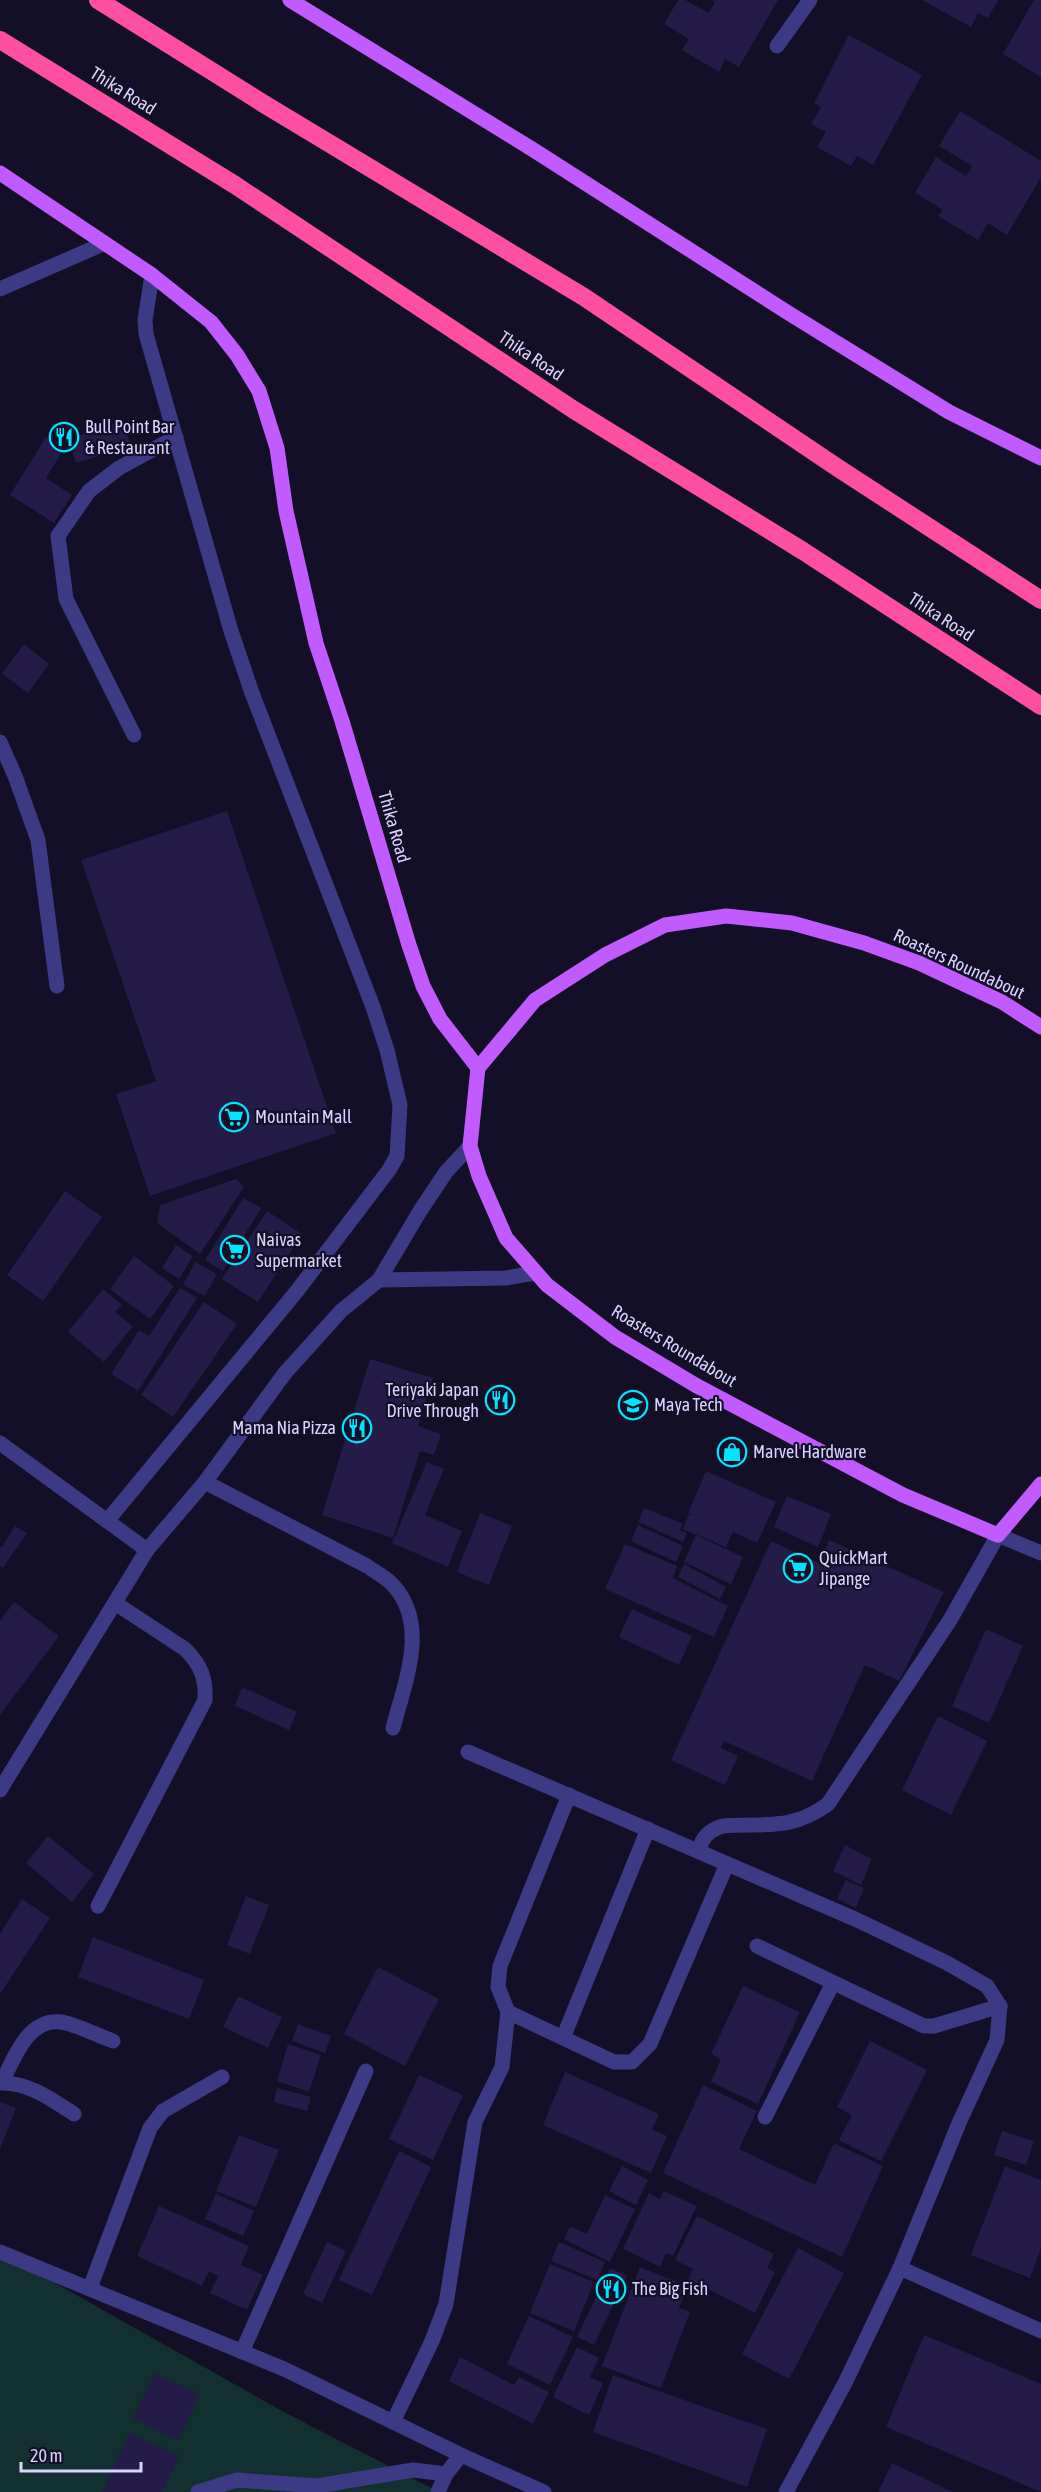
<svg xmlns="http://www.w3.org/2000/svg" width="1041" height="2492" font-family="'Asap Condensed',sans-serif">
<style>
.green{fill:#12302f}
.building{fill:#241b47}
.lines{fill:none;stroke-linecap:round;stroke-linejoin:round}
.minor{stroke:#3d3a85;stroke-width:15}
.major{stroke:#c25bff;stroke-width:15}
.highway{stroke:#ff4fa3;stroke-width:18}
.labels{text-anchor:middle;stroke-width:4.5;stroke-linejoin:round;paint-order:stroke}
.street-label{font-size:18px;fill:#d9d4ff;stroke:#130f26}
.poi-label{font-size:18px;fill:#d9d4ff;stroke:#130f26;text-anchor:start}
</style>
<rect width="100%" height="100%" fill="#130f26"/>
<path class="green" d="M 0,2252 L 282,2411 L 439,2492 L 0,2492 Z"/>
<g class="building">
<path d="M 678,0 L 685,0 L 709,13 L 715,2 L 711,0 L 778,0 L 739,67 L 725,59 L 719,72 L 682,50 L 689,39 L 664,24 Z"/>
<path d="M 922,0 L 998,0 L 988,18 L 978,13 L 971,27 Z"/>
<path d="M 1034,0 L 1041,0 L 1041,77 L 1003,54 Z"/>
<path d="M 849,35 L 922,75 L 873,165 L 857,156 L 851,166 L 817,147 L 826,132 L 811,124 L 821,107 L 814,103 Z"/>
<path d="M 960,111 L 1041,161 L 1041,177 L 1007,235 L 988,223 L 978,240 L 938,216 L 943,210 L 915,193 L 936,157 L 966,176 L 972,166 L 939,146 Z"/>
<path d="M 123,421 L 131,446 L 76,463 L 69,439 Z"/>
<path d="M 46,437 L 64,449 L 46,478 L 72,495 L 54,523 L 10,495 Z"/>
<path d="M 24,644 L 49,664 L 28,693 L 2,674 Z"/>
<path d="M 227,811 L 336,1133 L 150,1196 L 116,1094 L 156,1081 L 81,860 Z"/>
<path d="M 236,1179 L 244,1187 L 200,1254 L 157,1223 L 160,1205 Z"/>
<path d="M 65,1191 L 102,1217 L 43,1301 L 7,1275 Z"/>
<path d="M 243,1198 L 261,1208 L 223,1271 L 205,1260 Z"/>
<path d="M 267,1211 L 302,1234 L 258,1302 L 222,1279 Z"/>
<path d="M 176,1245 L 193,1256 L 179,1279 L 162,1268 Z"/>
<path d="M 134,1256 L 174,1286 L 150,1319 L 110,1289 Z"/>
<path d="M 195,1262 L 217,1274 L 205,1296 L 183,1285 Z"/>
<path d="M 180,1288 L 197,1298 L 138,1391 L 111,1374 L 139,1330 L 149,1336 Z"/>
<path d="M 103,1289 L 122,1305 L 115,1312 L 133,1326 L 104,1362 L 68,1332 Z"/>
<path d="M 204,1302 L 237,1324 L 173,1417 L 141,1395 Z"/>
<path d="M 370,1359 L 433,1378 L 418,1426 L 441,1434 L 434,1455 L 420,1451 L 393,1538 L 322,1515 Z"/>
<path d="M 427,1462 L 444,1469 L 425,1515 L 462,1531 L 448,1567 L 392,1543 Z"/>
<path d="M 706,1471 L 776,1502 L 757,1543 L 733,1532 L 726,1547 L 683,1529 L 689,1514 L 700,1518 L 688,1513 Z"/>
<path d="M 787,1496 L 831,1514 L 818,1547 L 774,1527 Z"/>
<path d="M 644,1508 L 683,1524 L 680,1530 L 687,1533 L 683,1542 L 638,1522 Z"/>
<path d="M 480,1513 L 512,1526 L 489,1585 L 457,1572 Z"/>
<path d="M 638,1525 L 683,1546 L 676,1562 L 631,1541 Z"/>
<path d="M 15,1526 L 27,1533 L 3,1568 L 0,1566 L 0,1546 L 2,1547 Z"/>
<path d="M 696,1535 L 743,1557 L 731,1584 L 684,1562 Z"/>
<path d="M 829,1540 L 944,1592 L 899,1681 L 865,1665 L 812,1781 L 724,1741 L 721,1748 L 738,1756 L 725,1785 L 671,1760 L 771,1541 L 819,1563 Z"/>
<path d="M 625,1544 L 677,1566 L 673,1578 L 728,1606 L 714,1637 L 605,1589 Z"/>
<path d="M 684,1564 L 726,1587 L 720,1599 L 678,1577 Z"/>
<path d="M 14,1602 L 59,1636 L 0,1715 L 0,1621 Z"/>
<path d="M 632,1609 L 692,1636 L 679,1665 L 619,1637 Z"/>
<path d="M 986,1629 L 1023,1646 L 989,1723 L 952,1706 Z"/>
<path d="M 242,1687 L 297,1712 L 289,1730 L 235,1706 Z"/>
<path d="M 938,1716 L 987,1741 L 951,1815 L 902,1790 Z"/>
<path d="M 48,1836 L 94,1874 L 72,1902 L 26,1863 Z"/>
<path d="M 845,1845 L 872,1859 L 861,1885 L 833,1871 Z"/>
<path d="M 846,1880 L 864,1888 L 856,1908 L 837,1899 Z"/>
<path d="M 246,1896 L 269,1905 L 250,1954 L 227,1945 Z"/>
<path d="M 22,1899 L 50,1918 L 0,1994 L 0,1934 Z"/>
<path d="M 93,1937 L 204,1980 L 189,2019 L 78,1977 Z"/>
<path d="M 378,1967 L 439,1999 L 405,2066 L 344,2034 Z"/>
<path d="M 743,1986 L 800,2012 L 758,2104 L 711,2082 L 721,2059 L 711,2054 Z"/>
<path d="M 238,1996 L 282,2017 L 268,2048 L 223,2027 Z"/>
<path d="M 298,2024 L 331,2036 L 325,2053 L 292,2041 Z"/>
<path d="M 870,2041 L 927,2070 L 881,2161 L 839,2140 L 852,2115 L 837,2107 Z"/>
<path d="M 288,2044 L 321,2055 L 309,2092 L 277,2081 Z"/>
<path d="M 565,2072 L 659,2114 L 652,2129 L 667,2136 L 651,2173 L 543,2125 Z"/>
<path d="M 419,2075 L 463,2095 L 433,2160 L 389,2139 Z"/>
<path d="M 703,2085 L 757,2111 L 739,2149 L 815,2185 L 834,2143 L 883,2166 L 842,2257 L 663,2173 Z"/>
<path d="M 277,2088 L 311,2097 L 307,2111 L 274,2102 Z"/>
<path d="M 0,2102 L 16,2108 L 0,2149 Z"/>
<path d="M 1002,2131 L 1034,2141 L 1026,2165 L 994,2155 Z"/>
<path d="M 239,2135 L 279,2150 L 256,2207 L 216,2191 Z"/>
<path d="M 399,2151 L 431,2167 L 372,2295 L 339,2280 Z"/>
<path d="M 622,2166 L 648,2180 L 636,2205 L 609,2191 Z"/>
<path d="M 1005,2166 L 1041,2180 L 1041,2248 L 1030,2278 L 971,2255 Z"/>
<path d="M 664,2191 L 697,2206 L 673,2256 L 666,2253 L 660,2267 L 623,2249 L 649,2193 L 660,2199 Z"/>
<path d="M 216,2194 L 254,2211 L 243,2236 L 205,2219 Z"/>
<path d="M 605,2195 L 635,2209 L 610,2262 L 564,2239 L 570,2226 L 587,2234 Z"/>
<path d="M 159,2206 L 249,2246 L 241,2265 L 263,2275 L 247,2310 L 210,2293 L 218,2276 L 209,2271 L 202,2286 L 137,2256 Z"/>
<path d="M 697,2216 L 774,2254 L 767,2268 L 775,2272 L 755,2313 L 688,2279 L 693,2269 L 675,2260 Z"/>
<path d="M 327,2242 L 346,2251 L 322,2303 L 303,2294 Z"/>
<path d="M 559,2242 L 605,2262 L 597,2280 L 551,2261 Z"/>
<path d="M 798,2248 L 844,2273 L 789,2379 L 742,2354 Z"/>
<path d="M 550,2264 L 594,2282 L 574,2331 L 530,2313 Z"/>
<path d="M 640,2267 L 687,2286 L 679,2308 L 690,2312 L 661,2388 L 602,2366 Z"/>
<path d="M 610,2268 L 627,2276 L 594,2345 L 577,2337 Z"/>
<path d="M 529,2316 L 573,2337 L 550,2385 L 507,2364 Z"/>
<path d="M 924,2335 L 1041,2384 L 1041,2492 L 886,2427 Z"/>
<path d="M 577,2347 L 599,2358 L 590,2377 L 603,2383 L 589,2415 L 553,2397 Z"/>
<path d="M 460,2357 L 514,2385 L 519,2377 L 549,2392 L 533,2424 L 449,2381 Z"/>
<path d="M 155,2373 L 200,2395 L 178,2440 L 133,2418 Z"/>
<path d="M 613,2375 L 767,2429 L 747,2487 L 593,2432 Z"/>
<path d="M 130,2433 L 179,2456 L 162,2492 L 102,2492 Z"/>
<path d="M 892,2463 L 953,2492 L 878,2492 Z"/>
</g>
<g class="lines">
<g class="minor">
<path d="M 777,46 L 810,0"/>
<path d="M 0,289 L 103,244"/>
<path d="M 134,735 L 66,599 L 58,536 L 89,491 L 119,468 L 176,437"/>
<path d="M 0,742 L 15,776 L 38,840 L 57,986"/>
<path d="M 379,1280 L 506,1278 L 535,1273"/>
<path d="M 0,1443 L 147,1550"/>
<path d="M 205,1482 L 367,1566 C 374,1571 383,1576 390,1582 C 431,1622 405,1681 393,1728"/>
<path d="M 107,1521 L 297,1291 L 389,1170 L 397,1156 L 400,1105 L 387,1050 L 373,1007 L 252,693 L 231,631 L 146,334 L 145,320 L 152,275"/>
<path d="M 468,1752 L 855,1919 L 947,1963 L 987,1986 L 1000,2006 L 997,2040 L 959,2123 L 900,2268 L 845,2383 L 786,2492"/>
<path d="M 0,1790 L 147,1550 L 205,1482 L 285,1373 L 341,1311 L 379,1280 L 420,1211 L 446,1172 L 470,1146"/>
<path d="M 569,1795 L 500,1966 L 498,1987 L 508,2012 L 614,2062 L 632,2062 L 650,2044 L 727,1864"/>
<path d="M 699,1851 C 702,1837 709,1830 723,1826 C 766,1823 791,1831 828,1804 L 950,1620 L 998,1535 L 1041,1553"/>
<path d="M 98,1906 L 205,1700 C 206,1678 201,1665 185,1649 L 115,1603"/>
<path d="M 757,1946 L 924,2026 L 934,2026 L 1000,2006"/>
<path d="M 563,2038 L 648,1829"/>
<path d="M 2,2082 C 14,2059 27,2019 60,2022 C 74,2023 98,2036 113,2041"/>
<path d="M 0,2083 C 28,2082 51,2099 74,2114"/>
<path d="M 765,2117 L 833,1983"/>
<path d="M 0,2252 L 284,2369 L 461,2455 L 544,2492"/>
<path d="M 900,2268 L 1041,2331"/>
<path d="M 90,2288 L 150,2128 L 163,2111 L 222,2077"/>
<path d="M 242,2352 L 366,2071"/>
<path d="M 393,2422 L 432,2341 L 446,2304 L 475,2122 L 502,2067 L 508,2012"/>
<path d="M 198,2492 L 237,2480 L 317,2486 L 413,2470 L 446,2474"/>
<path d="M 438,2492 L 446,2474 L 461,2455"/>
</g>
<g class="major">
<path d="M 290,0 L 532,149 L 790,314 L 949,412 L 1041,458"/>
<path d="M 0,173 L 152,275 L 211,322 L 237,355 L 259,391 L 277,448 L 286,511 L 316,643 L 342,721 L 409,945 L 423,986 L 440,1019 L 478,1068"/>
<path d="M 1041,1027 L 1002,1002 L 919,963 L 864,943 L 792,923 L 726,916 L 665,925 L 605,955 L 535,1000 L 478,1068 L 470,1146 L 479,1176 L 506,1238 L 547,1285 L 615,1337 L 697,1386 L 903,1495 L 998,1535 L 1041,1484"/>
</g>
<g class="highway">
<path d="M 98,0 L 264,104 L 584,297 L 838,468 L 1041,600"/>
<path d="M 0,40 L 235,185 L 574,410 L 803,551 L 1041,706"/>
</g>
</g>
<defs>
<g id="restaurant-ring" transform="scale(1.5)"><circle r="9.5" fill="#130f26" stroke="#00e5ff" stroke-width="1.5"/><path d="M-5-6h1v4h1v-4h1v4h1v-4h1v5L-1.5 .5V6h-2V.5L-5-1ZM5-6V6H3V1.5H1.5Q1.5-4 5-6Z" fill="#00e5ff"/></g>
<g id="supermarket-ring" transform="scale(1.5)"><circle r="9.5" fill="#130f26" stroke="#00e5ff" stroke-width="1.5"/><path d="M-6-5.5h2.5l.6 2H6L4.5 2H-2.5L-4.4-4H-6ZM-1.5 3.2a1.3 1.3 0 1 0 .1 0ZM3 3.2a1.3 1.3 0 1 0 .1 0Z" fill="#00e5ff"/></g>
<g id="university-ring" transform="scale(1.5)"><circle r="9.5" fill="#130f26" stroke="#00e5ff" stroke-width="1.5"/><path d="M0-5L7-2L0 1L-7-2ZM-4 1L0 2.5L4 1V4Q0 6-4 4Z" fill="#00e5ff"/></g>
<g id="shop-ring" transform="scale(1.5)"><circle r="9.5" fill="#130f26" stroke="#00e5ff" stroke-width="1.5"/><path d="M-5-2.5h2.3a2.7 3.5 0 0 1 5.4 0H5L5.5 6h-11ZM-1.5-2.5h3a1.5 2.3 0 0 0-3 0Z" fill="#00e5ff"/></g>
</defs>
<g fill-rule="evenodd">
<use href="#restaurant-ring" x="64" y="437"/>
<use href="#supermarket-ring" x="234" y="1117"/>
<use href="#supermarket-ring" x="235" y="1250"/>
<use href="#restaurant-ring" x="500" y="1400"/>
<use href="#university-ring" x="633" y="1405"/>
<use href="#restaurant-ring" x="357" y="1428"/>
<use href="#shop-ring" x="732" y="1452"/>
<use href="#supermarket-ring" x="798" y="1568"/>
<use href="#restaurant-ring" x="611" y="2289"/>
</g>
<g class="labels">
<g class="street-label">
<text transform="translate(123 91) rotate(32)" y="6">Thika Road</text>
<text transform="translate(531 356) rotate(34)" y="6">Thika Road</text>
<text transform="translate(941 617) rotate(33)" y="6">Thika Road</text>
<text transform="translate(394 827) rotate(74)" y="6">Thika Road</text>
<text transform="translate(959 964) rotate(25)" y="6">Roasters Roundabout</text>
<text transform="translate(674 1346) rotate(31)" y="6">Roasters Roundabout</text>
</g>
<g class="poi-label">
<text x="85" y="433">Bull Point Bar<tspan x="85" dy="21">&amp; Restaurant</tspan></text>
<text x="255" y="1123">Mountain Mall</text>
<text x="256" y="1246">Naivas<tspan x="256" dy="21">Supermarket</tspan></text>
<text x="479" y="1396" text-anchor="end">Teriyaki Japan<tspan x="479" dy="21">Drive Through</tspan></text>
<text x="654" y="1411">Maya Tech</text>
<text x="336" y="1434" text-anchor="end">Mama Nia Pizza</text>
<text x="753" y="1458">Marvel Hardware</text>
<text x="819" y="1564">QuickMart<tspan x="819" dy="21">Jipange</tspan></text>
<text x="632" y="2295">The Big Fish</text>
</g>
</g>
<path d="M21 2462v9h120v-9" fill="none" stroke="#d9d4ff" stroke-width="3"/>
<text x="30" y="2462" font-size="18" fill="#d9d4ff" stroke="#130f26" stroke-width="4.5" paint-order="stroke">20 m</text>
</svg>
